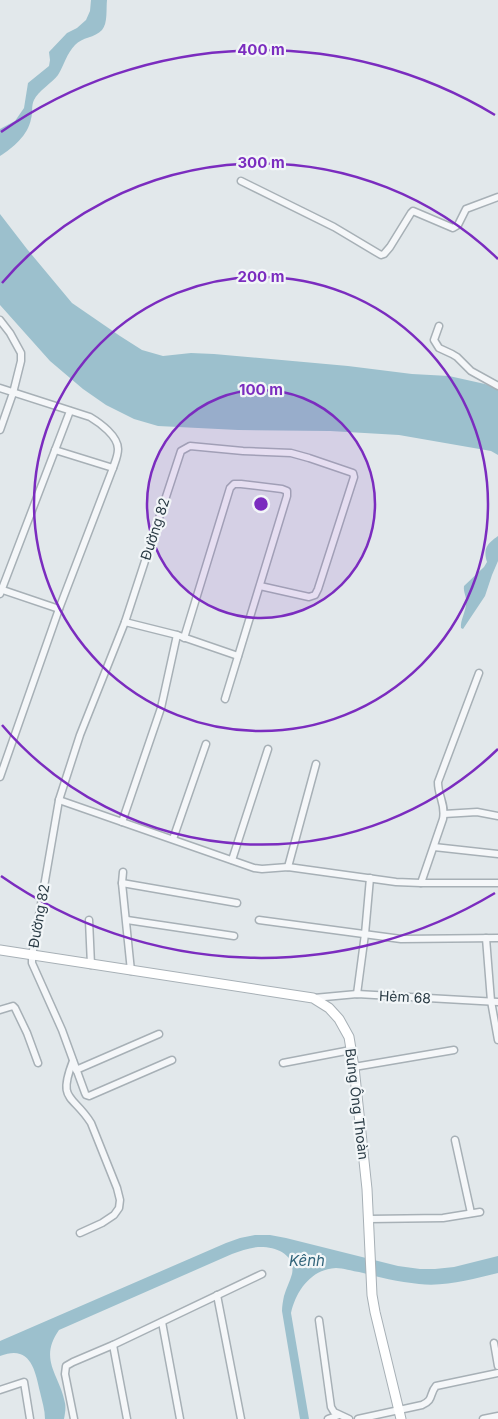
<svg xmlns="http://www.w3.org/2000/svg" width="498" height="1419" font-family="Inter,sans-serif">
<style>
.water{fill:#9cc0cd}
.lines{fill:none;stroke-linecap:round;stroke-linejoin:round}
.street-casing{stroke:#a7b0b6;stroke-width:9}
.secondary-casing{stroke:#a7b0b6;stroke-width:11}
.street{stroke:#f5f7f9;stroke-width:6}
.secondary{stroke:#fff;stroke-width:9}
.ring{fill:none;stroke:#7b2cbf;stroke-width:2.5}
.labels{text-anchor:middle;stroke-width:4.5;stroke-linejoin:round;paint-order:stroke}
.street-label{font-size:14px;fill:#293a44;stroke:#f2f6f8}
.water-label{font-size:15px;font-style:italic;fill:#31647a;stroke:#f2f6f8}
.centre{fill:#7b2cbf;stroke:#f2f6f8;stroke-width:2.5}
.ring-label{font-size:15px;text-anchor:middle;font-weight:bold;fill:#7b2cbf;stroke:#f2f6f8;stroke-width:4.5;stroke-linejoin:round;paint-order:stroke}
</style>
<rect width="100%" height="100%" fill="#e2e8eb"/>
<g class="water">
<path d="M 91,0 L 107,0 C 106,9 108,23 102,30 C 95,38 82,37 75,45 C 67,53 64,65 58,75 C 52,83 38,91 34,100 C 31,106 33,113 31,119 C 28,135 13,148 0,156 L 0,129 L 15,121 L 24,108 L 28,83 L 49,66 L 50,60 L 49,52 L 67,33 L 77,28 L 86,20 L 90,11 Z"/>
<path d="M 0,214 L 27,249 L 72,303 L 120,336 L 142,350 L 163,356 L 191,353 L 214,354 L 348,366 L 412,374 L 449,376 L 485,384 L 498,389 L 498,455 L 491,451 L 399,435 L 330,431 L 238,430 L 158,426 L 134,419 L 106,405 L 83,389 L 50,361 L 0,305 Z"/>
<path d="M 498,536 L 498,561 L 492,575 L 485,596 L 463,629 L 461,628 C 460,620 466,612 466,603 C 467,597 463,592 464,586 L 484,567 L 487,562 C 483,548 487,544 498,536 Z"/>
<path d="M 255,1235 L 270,1235 L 286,1238 L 398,1266 L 420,1269 L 435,1269 L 454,1267 L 498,1256 L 498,1273 C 472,1279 446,1287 419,1284 C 399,1282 378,1277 359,1272 C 352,1271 343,1268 336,1268 C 311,1269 296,1291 291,1313 L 309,1419 L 300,1419 L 282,1311 C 282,1306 283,1301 284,1296 C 286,1289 290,1281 292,1274 C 296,1254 275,1246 258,1247 C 249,1248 240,1251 232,1254 L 59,1330 C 38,1360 60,1375 65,1403 C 66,1408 65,1414 64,1419 L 45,1419 C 45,1410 42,1401 40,1392 C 35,1369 30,1344 0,1356 L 0,1341 L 226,1243 L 240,1238 Z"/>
</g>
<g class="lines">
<g class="street-casing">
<g id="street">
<path d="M 241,181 L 334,227 L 381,255 L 384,254 L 390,247 L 411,213 L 413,211 L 453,228 L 458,225 L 466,209 L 498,197"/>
<path d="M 0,320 L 10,333 L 21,353 L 21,361 L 13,393 L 0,430"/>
<path d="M 439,326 L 434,340 L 439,348 L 452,354 L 457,357 L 471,371 L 498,386"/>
<path d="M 0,388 L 90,417 C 100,423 118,436 118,449 C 118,456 115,462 113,468 L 59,609 L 0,777"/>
<path d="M 55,450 L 113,468"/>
<path d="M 0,589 L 59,609"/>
<path d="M 0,594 L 70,411"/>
<path d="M 125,622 L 177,635 L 238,656"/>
<path d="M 184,638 L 230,488 L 234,484 L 241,484 L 282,489 L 287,491 L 287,496 L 225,699"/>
<path d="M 59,800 L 254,868 L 262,869 L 288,867 L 396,882 L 421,883 L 498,883"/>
<path d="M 444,814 L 477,812 L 498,816"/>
<path d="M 122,822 L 161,708 L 177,635"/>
<path d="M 173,839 L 206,744"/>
<path d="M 434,847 L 498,854"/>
<path d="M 232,860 L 268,749"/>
<path d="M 288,867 L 316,764"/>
<path d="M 123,872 L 122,883 L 131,971"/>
<path d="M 122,883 L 237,903"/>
<path d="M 421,883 L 443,819 C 446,804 438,797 438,782 L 479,673"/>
<path d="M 89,920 L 91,965"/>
<path d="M 127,920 L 234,936"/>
<path d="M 259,920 L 401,939 L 498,938"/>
<path d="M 486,938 L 491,1001 L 498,1040"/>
<path d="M 357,994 L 365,934 L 370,878"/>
<path d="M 314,998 L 357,994 L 498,1002"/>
<path d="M 0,1010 L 13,1006 L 15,1008 L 27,1033 L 38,1063"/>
<path d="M 172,1060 L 89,1096 L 86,1095 L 85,1093 L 62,1030 L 32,963 L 32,956 L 59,800 L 80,735 L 125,622 L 181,451 L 190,446 L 243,451 L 291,453 L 309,458 L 353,473 L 354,477 L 318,589 L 315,595 L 309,597 L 260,586"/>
<path d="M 73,1061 C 57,1102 73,1094 91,1123 L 117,1188 L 120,1200 L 119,1208 L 114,1215 L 102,1223 L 80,1233"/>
<path d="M 283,1063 L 351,1050"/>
<path d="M 354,1067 L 454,1050"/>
<path d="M 76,1070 L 159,1034"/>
<path d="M 455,1140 L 471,1213"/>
<path d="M 369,1219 L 443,1218 L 480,1212"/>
<path d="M 217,1295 L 241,1419"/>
<path d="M 319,1320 L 331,1407 L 334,1412 L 349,1419"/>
<path d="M 162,1322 L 180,1419"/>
<path d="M 494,1343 L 498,1366"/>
<path d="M 113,1345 L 127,1419"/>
<path d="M 0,1390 L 24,1382 L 30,1419"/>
<path d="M 74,1419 L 65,1374 L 66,1366 L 73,1362 L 113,1345 L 262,1274"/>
<path d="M 328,1419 L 339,1415"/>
<path d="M 358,1419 L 422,1405 C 434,1400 429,1394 436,1386 L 498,1373"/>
<path d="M 483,1419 L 498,1416"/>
</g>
</g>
<g class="secondary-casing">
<path id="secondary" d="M 0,950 L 313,998 L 329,1008 L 339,1019 L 349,1037 L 354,1067 L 367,1189 L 372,1295 L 375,1312 L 401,1419"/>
</g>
<use href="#street" class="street"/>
<use href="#secondary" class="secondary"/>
</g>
<circle cx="261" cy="504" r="114" fill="#7b2cbf" fill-opacity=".12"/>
<g class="ring">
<circle cx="261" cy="504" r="114"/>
<circle cx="261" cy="504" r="227"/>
<path d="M498 749A341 341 0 0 1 2 725M2 283A341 341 0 0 1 498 259"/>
<path d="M495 893A454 454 0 0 1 1 876M1 132A454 454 0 0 1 495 115"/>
</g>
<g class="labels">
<g class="street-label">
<text transform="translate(155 529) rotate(-72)" y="5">Đường 82</text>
<text transform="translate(39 916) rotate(-80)" y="5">Đường 82</text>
<text transform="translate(405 997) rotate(3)" y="5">Hẻm 68</text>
<text transform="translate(357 1104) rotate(83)" y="5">Bưng Ông Thoàn</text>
</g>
<g class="water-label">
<text x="307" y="1266">Kênh</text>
</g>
</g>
<circle cx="261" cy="504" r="8" class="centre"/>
<g class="ring-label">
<text x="261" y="55">400 m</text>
<text x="261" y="168">300 m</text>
<text x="261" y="282">200 m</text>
<text x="261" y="395">100 m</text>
</g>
</svg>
